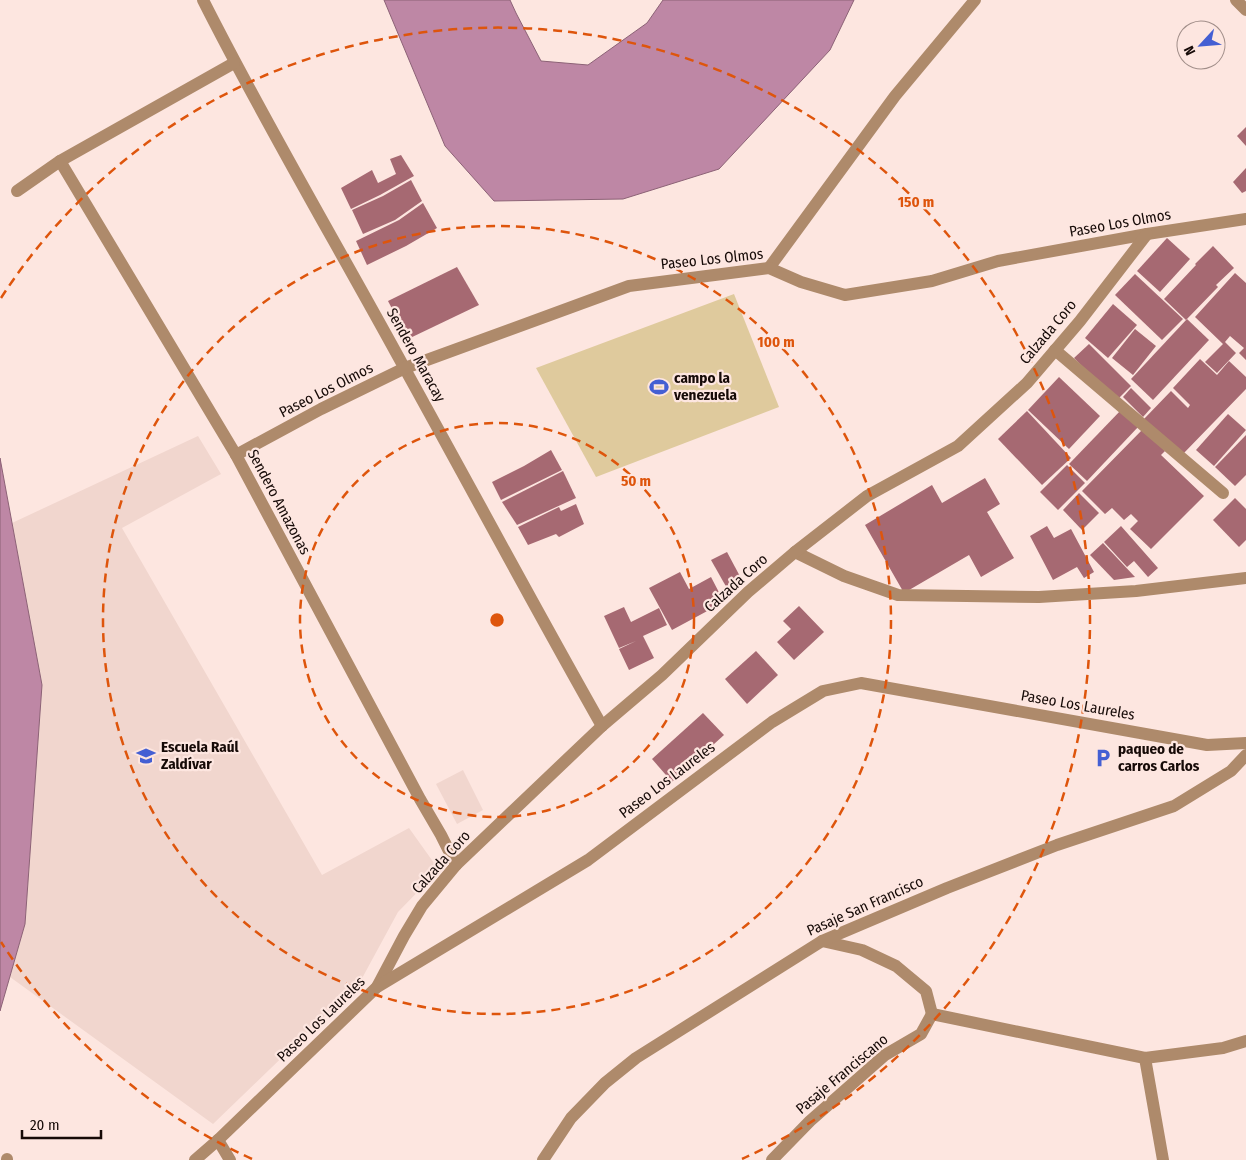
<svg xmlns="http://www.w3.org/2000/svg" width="1246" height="1160" font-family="'Fira Sans Condensed',sans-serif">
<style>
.built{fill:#f1d6ce}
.green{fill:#dfca9d}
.water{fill:#be87a5;stroke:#8c6276}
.building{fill:#a66972}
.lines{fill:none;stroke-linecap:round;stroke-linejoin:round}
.minor{stroke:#ae8a6b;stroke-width:12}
.ring{fill:none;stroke:#de550c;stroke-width:2.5;stroke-dasharray:9 6}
.labels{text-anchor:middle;stroke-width:4.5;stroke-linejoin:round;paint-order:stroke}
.street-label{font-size:15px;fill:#160a07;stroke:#fde6e0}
.poi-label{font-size:15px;font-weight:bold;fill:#160a07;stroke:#fde6e0;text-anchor:start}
.centre{fill:#de550c;stroke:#fde6e0;stroke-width:2.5}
.ring-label{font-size:15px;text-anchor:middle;font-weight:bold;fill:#de550c;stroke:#fde6e0;stroke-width:4.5;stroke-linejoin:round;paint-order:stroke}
</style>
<rect width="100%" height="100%" fill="#fde6e0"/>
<g class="built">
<path d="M 198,436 L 221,474 L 122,528 L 322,875 L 409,828 L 439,870 L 398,912 L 360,982 L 213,1124 L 10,977 L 25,924 L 42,685 L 12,523 Z"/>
<path d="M 463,770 L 483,810 L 457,824 L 436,784 Z"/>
</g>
<path class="green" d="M 734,294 L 779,407 L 596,477 L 536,368 Z"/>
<g class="water">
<path d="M 384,0 L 510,0 L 516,13 L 541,61 L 588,65 L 647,23 L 663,0 L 854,0 L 830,50 L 719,169 L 623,199 L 494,201 L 445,146 Z"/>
<path d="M 0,458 L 42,685 L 25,924 L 0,1011 Z"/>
</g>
<g class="building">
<path d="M 1246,127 L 1246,146 L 1237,136 Z"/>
<path d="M 401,155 L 414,176 L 380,195 L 351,209 L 341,188 L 372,170 L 378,183 L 396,174 L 390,159 Z"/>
<path d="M 1246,168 L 1246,191 L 1242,193 L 1233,182 Z"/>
<path d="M 411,180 L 422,201 L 395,220 L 363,234 L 352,210 L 383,196 Z"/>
<path d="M 423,203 L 437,228 L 406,246 L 367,265 L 356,241 L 399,220 Z"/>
<path d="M 1167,238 L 1190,259 L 1160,292 L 1137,271 Z"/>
<path d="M 1213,246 L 1234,268 L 1216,285 L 1218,287 L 1186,320 L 1164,299 L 1196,265 L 1208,277 L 1195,264 Z"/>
<path d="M 457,267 L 479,305 L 408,339 L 388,301 Z"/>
<path d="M 1235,273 L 1246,283 L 1246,360 L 1239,353 L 1244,348 L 1230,336 L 1225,342 L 1236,353 L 1217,373 L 1205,362 L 1223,344 L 1195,317 Z"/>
<path d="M 1135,274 L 1183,319 L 1162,340 L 1115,295 Z"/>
<path d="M 1113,304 L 1137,325 L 1108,358 L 1085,338 Z"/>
<path d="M 1187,319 L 1209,340 L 1153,400 L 1131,379 Z"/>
<path d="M 1135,329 L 1156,346 L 1133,375 L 1112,358 Z"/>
<path d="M 1089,344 L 1131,386 L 1116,401 L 1074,358 Z"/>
<path d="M 1200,359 L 1217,375 L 1229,361 L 1246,377 L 1246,389 L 1182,455 L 1144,419 L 1171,391 L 1188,408 L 1190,405 L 1173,388 Z"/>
<path d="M 1059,377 L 1100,416 L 1069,449 L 1028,410 Z"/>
<path d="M 1131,388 L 1151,408 L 1143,417 L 1123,397 Z"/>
<path d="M 1122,409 L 1139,426 L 1087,481 L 1069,464 Z"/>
<path d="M 1027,411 L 1071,458 L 1042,485 L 998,439 Z"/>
<path d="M 1228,414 L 1246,430 L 1214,466 L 1196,450 Z"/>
<path d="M 1143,429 L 1165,451 L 1161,455 L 1204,496 L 1151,549 L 1130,529 L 1138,521 L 1131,514 L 1124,520 L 1112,508 L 1105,514 L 1082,491 Z"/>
<path d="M 1246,435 L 1246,475 L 1235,486 L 1215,467 Z"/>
<path d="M 551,450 L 562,470 L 501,500 L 492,482 L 524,466 Z"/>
<path d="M 1067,465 L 1085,483 L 1058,510 L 1040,492 Z"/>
<path d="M 563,471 L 576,498 L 517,525 L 502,502 Z"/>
<path d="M 985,478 L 1000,504 L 987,512 L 1014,558 L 981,577 L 969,555 L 904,593 L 865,525 L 932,485 L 942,503 Z"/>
<path d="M 1079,493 L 1099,513 L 1082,530 L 1063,510 Z"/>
<path d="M 1235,498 L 1246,509 L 1246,540 L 1239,547 L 1213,520 Z"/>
<path d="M 576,504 L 584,524 L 559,537 L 556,534 L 528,545 L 518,527 L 559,507 L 561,511 Z"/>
<path d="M 1047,526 L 1054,538 L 1071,529 L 1094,572 L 1084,578 L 1077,567 L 1053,580 L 1030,536 Z"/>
<path d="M 1121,526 L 1158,568 L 1148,577 L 1134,561 L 1127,567 L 1104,542 Z"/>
<path d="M 1103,543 L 1135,577 L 1114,580 L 1090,555 Z"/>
<path d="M 727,552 L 743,582 L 728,590 L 711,560 Z"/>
<path d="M 680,572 L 689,589 L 711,577 L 724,602 L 672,630 L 649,588 Z"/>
<path d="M 799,606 L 824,632 L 794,660 L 777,642 L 791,629 L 783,621 Z"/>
<path d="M 624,607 L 631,622 L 659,608 L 667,625 L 643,636 L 654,658 L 629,670 L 619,649 L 636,641 L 619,648 L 604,616 Z"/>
<path d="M 756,651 L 778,675 L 747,704 L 725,679 Z"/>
<path d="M 703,713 L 724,735 L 672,782 L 652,759 Z"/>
</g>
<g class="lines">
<g class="minor">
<path d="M 203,0 C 266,125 338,246 405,369 C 471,488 535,608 602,726"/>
<path d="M 1236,0 L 1246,10"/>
<path d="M 60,161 L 236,455 L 420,799 L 441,835 L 456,865"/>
<path d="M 17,191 L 60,161 L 234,63"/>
<path d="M 769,268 L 895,96 L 975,0"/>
<path d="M 1055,350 L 1223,493"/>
<path d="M 236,455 L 321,409 L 405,368 L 629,286 L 769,268 L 801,282 L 845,295 L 932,281 L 998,261 L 1147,234 L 1246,219"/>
<path d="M 795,552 L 844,576 L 898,595 L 1039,597 L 1136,591 L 1246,578"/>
<path d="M 822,941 L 862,950 L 896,966 L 926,991 L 932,1014"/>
<path d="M 377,987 L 404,936 L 422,906 L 456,865 L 602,726 L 662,675 L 748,592 L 795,552 L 867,496 L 958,446 L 1027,383 L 1080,321 L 1147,234"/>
<path d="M 932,1014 L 1145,1058 L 1223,1048 L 1246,1041"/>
<path d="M 1145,1058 L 1163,1160"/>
<path d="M 218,1140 L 230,1160"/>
<path d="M 7,1159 L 7,1160"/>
<path d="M 195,1160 L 218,1140 L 377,987 L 588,860 L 772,722 L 823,691 L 861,683 L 1207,745 L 1246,743"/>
<path d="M 543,1160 L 571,1118 L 605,1083 L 636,1058 L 822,941 L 947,888 L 1057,845 L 1174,806 L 1231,771 L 1246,755"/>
<path d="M 772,1160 L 810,1121 L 885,1055 L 921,1034 L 932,1014"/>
</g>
</g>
<g class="ring">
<circle cx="497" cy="620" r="197"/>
<circle cx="497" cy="620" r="394"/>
<path d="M252 1159A592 592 0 0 1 1 942M1 298A592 592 0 1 1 742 1159"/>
</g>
<defs>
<g id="stadium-bare" transform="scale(1.5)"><path d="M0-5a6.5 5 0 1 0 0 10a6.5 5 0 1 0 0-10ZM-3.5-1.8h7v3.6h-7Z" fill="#445fd3" stroke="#fde6e0" stroke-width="2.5" paint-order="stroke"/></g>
<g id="school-bare" transform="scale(1.5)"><path d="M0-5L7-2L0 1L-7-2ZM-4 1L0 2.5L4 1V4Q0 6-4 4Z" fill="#445fd3" stroke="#fde6e0" stroke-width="2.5" paint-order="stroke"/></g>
<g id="parking-bare" transform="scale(1.5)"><path d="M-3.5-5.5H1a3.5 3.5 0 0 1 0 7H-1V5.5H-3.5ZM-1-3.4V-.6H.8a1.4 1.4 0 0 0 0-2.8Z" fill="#445fd3" stroke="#fde6e0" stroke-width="2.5" paint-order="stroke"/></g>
</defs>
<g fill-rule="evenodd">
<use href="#stadium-bare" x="659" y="387"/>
<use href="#school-bare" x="146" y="756"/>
<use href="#parking-bare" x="1103" y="758"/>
</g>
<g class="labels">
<g class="street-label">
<text transform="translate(1120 223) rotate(-10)" y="5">Paseo Los Olmos</text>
<text transform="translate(712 259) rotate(-6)" y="5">Paseo Los Olmos</text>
<text transform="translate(1048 332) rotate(-50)" y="5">Calzada Coro</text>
<text transform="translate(416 355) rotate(61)" y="5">Sendero Maracay</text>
<text transform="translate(326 390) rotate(-27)" y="5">Paseo Los Olmos</text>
<text transform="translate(279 502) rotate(62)" y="5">Sendero Amazonas</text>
<text transform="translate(736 583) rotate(-42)" y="5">Calzada Coro</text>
<text transform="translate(1078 705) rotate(10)" y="5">Paseo Los Laureles</text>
<text transform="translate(667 780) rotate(-37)" y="5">Paseo Los Laureles</text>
<text transform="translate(441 862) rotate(-48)" y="5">Calzada Coro</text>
<text transform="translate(865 906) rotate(-24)" y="5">Pasaje San Francisco</text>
<text transform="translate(321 1019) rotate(-44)" y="5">Paseo Los Laureles</text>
<text transform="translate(842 1074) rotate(-40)" y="5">Pasaje Franciscano</text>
</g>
<g class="poi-label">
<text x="674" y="383">campo la<tspan x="674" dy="17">venezuela</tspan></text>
<text x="161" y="752">Escuela Raúl<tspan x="161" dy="17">Zaldívar</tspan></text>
<text x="1118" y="754">paqueo de<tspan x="1118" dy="17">carros Carlos</tspan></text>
</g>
</g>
<circle cx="497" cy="620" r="8" class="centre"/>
<g class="ring-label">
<text x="916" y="207">150 m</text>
<text x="776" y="347">100 m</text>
<text x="636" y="486">50 m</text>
</g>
<g transform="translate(1201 45) rotate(244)"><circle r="24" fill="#fde6e0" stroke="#a18e89"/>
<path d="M0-4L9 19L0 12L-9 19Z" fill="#445fd3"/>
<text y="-8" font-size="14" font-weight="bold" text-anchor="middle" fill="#160a07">N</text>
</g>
<path d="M22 1130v8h79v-8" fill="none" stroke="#160a07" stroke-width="2.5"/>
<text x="30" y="1130" font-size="15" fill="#160a07" stroke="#fde6e0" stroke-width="4" paint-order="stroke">20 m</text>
</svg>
